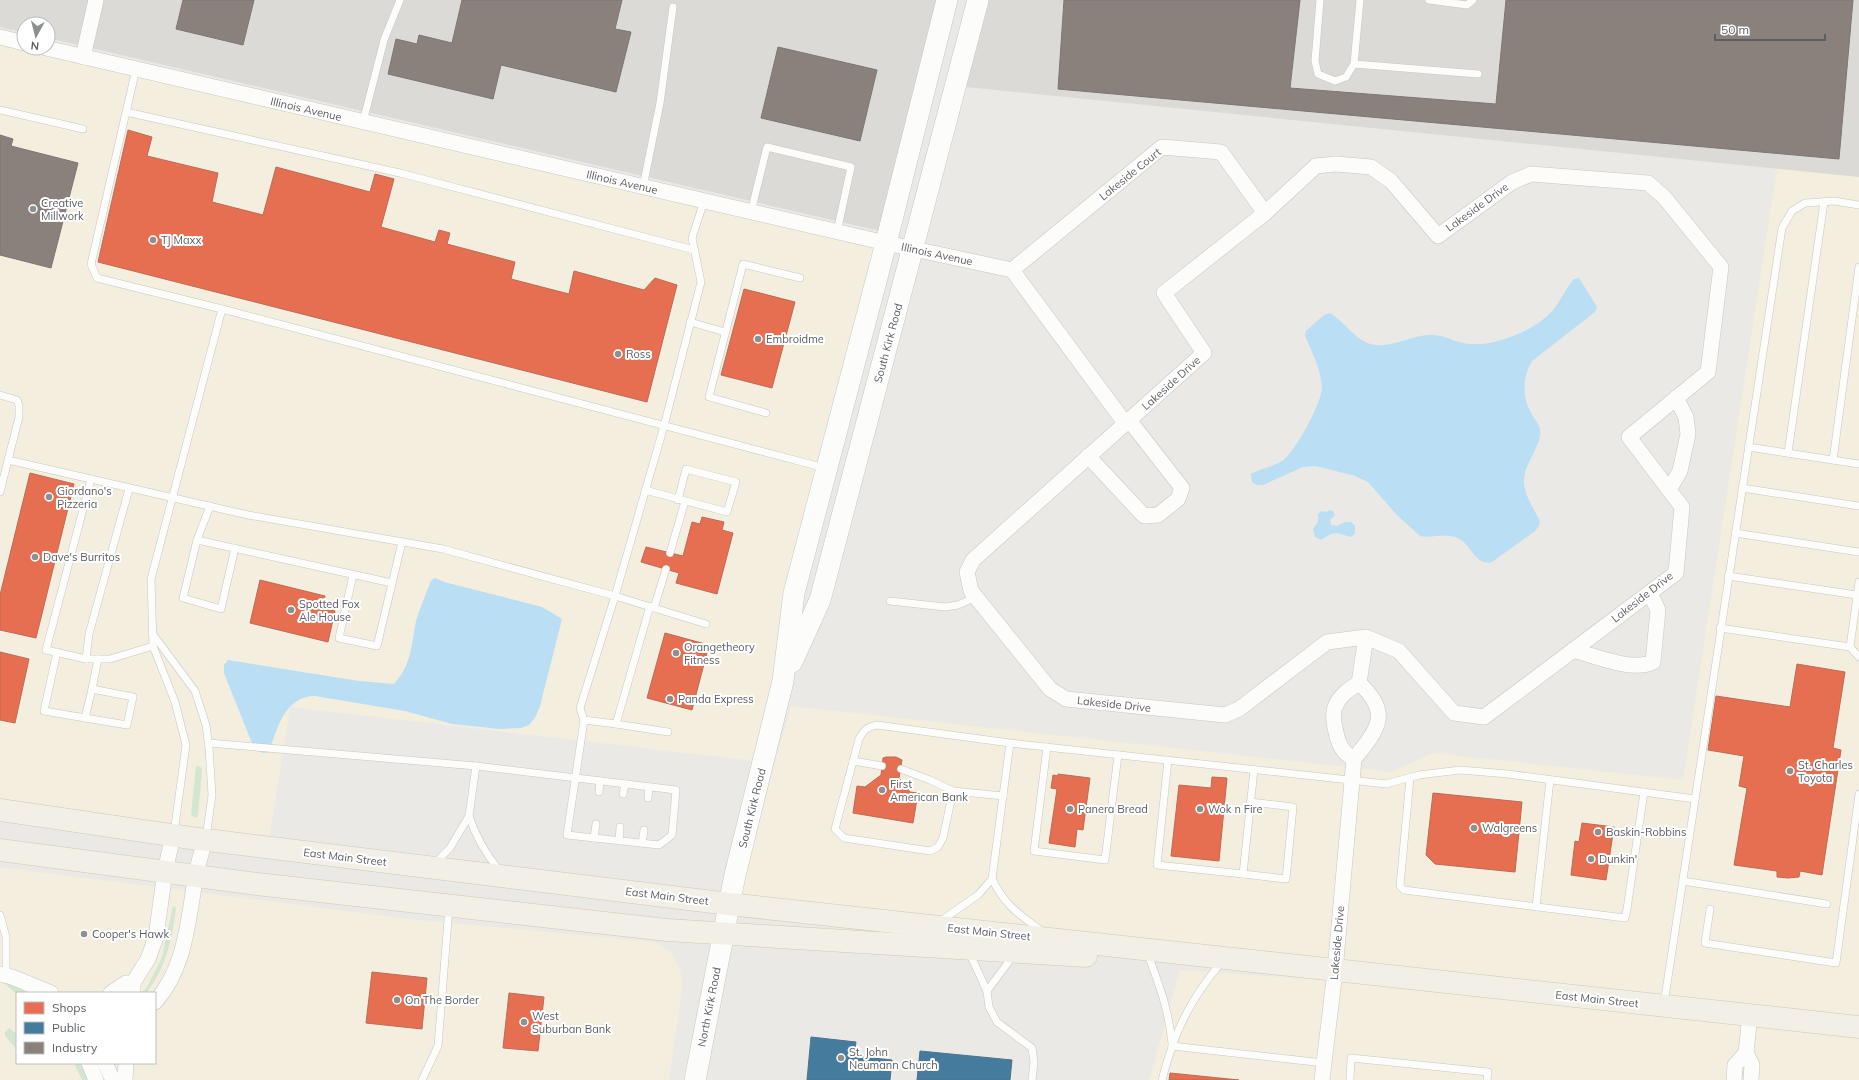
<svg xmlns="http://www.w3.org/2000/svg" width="1859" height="1080" font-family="Mulish,sans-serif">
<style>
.commercial{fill:#f3eede;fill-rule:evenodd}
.industrial{fill:#dbdad6}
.green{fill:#d4e6d1}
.water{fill:#badef3}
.shops{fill:#e76f51;stroke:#bd6a56}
.public{fill:#457b9d;stroke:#4c728b}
.industry{fill:#8a817c;stroke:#7c7674}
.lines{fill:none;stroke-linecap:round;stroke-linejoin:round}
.service-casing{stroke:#c6c6c6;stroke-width:8}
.minor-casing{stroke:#c6c6c6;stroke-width:16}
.secondary-casing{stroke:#c7c7c7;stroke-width:22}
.primary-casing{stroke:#d1c7b4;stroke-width:23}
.service{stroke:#fcfcfb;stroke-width:7}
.minor{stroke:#fcfcfb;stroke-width:15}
.secondary{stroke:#fcfcfb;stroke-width:21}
.primary{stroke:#f2efe7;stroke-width:22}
.poi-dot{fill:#8d8f90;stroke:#fff;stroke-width:1.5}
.labels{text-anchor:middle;stroke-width:4;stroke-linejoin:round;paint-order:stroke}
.street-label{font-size:11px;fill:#5b5e62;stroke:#fff}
.poi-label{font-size:11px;fill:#5b5e62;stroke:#fff;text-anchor:start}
</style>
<rect width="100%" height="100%" fill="#eae9e5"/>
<g class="commercial">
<path d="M 0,44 L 876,248 L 754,761 L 290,707 L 269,841 L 0,803 Z"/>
<path d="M 1777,168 L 1859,177 L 1859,1019 L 738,896 L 791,706 L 1392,772 L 1432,753 L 1683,780 Z"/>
<path d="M 0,867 L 408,919 L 655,942 L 671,952 L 680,969 L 683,983 L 669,1080 L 0,1080 ZM 17,993 L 155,993 L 155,1063 L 17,1063 Z"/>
<path d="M 1180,970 L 1326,980 L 1317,1080 L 1149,1080 Z"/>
<path d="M 1340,978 L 1742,1020 L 1735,1080 L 1328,1080 Z"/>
<path d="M 1754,1023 L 1859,1034 L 1859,1080 L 1748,1080 Z"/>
</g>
<g class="industrial">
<path d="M 0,0 L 940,0 L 880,231 L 48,38 L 48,24 L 24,24 L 24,33 L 0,27 Z"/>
<path d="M 988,0 L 1859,0 L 1859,177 L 966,87 Z"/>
</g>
<g class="green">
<path d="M 196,766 L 201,767 L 202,770 L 198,815 L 196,818 L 191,815 Z"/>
<path d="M 173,906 L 176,908 C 172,940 167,964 148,991 L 147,993 L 141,993 L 147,987 L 162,957 Z"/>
<path d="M 0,971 L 26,993 L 17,993 L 17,994 L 0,980 Z"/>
<path d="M 9,1028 L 17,1034 L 17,1050 L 5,1036 L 5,1032 Z"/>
<path d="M 74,1063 L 82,1063 L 90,1080 L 82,1080 Z"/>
</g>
<g class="water">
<path d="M 1579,278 L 1597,307 L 1595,312 L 1532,361 C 1522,378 1522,396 1531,413 C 1534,418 1539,424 1540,429 C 1542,447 1523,464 1524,482 C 1524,495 1534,509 1540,521 L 1539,526 L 1535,531 L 1492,562 C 1476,566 1472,547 1461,540 C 1447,531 1434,539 1420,536 L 1396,514 L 1368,482 L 1355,476 L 1316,466 L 1303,467 L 1263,485 L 1257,485 L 1252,482 L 1251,474 C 1261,469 1272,467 1282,461 C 1294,454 1323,401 1322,387 C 1321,369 1311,351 1305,335 L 1306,331 L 1324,315 L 1330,313 C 1343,321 1352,335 1365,342 C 1388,353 1412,333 1434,335 C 1447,336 1459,344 1472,344 C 1497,346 1538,329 1554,309 C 1561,300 1566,288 1574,279 Z"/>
<path d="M 1330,510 L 1333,511 L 1335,515 L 1330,520 L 1331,525 L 1337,526 L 1345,522 L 1351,522 L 1355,526 L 1355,533 L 1351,537 L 1337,533 L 1331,534 L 1321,540 L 1315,537 L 1313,529 L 1318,522 L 1318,514 L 1321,511 L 1326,512 Z"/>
<path d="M 434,578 L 448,583 L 542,607 L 562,619 L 540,706 L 535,718 L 529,725 L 521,728 L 500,729 L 452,724 L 405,711 L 315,696 C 285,696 277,728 269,752 C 260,755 257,750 252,743 L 224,673 L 224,665 L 228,660 L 359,681 L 394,684 C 412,664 411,646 416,621 C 420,607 426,594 431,581 Z"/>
</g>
<g class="shops">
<path d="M 128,130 L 152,137 L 147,156 L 218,173 L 212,202 L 263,215 L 276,167 L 370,192 L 375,174 L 394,179 L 381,227 L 435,242 L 439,230 L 450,233 L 447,244 L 515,262 L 511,279 L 569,294 L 574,271 L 644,290 L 655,278 L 677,285 L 647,402 L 98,262 Z"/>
<path d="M 744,289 L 795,302 L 772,388 L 721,375 Z"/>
<path d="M 30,473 L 74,484 L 36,638 L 0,630 L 0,595 Z"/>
<path d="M 702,517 L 724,522 L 722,530 L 733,533 L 717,594 L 676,583 L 679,573 L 641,562 L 646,547 L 683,556 L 692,522 L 700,524 Z"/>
<path d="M 260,580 L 325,596 L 322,608 L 335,611 L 328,642 L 250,623 Z"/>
<path d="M 665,633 L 709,645 L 692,710 L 647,698 Z"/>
<path d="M 0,652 L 29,659 L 15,723 L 0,720 Z"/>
<path d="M 1797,664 L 1845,672 L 1833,748 L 1841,750 L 1822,875 L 1800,871 L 1799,877 L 1788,878 L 1777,877 L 1777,871 L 1734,865 L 1747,788 L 1739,786 L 1744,756 L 1708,750 L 1716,696 L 1790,707 Z"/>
<path d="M 886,757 L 896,757 L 902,760 L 899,778 L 910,792 L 918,793 L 913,823 L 853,813 L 857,786 L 865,787 L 881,775 L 883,758 Z"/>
<path d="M 1058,774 L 1090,778 L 1083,830 L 1077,829 L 1075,847 L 1049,843 L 1057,789 L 1051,788 L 1053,775 L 1058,776 Z"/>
<path d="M 1212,777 L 1227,778 L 1219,861 L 1171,856 L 1179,785 L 1211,788 Z"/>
<path d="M 1433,793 L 1522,802 L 1515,872 L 1435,864 L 1426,855 Z"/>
<path d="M 1582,823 L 1614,827 L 1606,880 L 1571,875 L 1575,841 L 1579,842 Z"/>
<path d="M 372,972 L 427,978 L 422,1029 L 366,1023 Z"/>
<path d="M 509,993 L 544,997 L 538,1051 L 503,1048 Z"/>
<path d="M 1170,1073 L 1239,1080 L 1169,1080 Z"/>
</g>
<g class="public">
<path d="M 811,1037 L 856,1042 L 854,1056 L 892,1060 L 890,1080 L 807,1080 Z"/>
<path d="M 920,1051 L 1012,1060 L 1010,1080 L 917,1080 Z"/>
</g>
<g class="industry">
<path d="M 183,0 L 254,0 L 243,45 L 176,29 Z"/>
<path d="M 462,0 L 622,0 L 615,29 L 631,32 L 616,92 L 501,65 L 493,99 L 388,74 L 396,39 L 417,44 L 419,35 L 452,43 Z"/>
<path d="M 1064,0 L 1300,0 L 1290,88 L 1496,104 L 1506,0 L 1853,0 L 1839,159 L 1058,89 Z"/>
<path d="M 778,47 L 877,70 L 860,141 L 761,118 Z"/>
<path d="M 0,135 L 13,139 L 11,146 L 78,163 L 51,268 L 0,255 Z"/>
</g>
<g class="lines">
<g class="service-casing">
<g id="service">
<path d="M 1320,0 L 1315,61 L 1318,74 L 1335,81 L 1346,77 L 1354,64"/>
<path d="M 1360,0 L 1354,64 L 1478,74"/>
<path d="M 1429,0 L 1467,5 L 1473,0"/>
<path d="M 136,69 L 91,264 L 97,278 L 222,309 L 825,468"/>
<path d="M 0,110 L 83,129"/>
<path d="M 126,112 L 400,173 L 694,250"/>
<path d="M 363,122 L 384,40 L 400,0"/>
<path d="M 643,187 L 660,103 L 673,7"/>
<path d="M 751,212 L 767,147 L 851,167 L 837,232"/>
<path d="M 690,322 L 725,332"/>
<path d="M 0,395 L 17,400 L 19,405 L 19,417 L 0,492"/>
<path d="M 766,413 L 709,397 L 743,264 L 800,278"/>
<path d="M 1748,447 L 1859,464"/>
<path d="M 1788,453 L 1824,202"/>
<path d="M 8,460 L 248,515 L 443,549 L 615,596 L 706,624"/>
<path d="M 1833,460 L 1859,267"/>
<path d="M 91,479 L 46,650 L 86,659 L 110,659 L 153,646"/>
<path d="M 1742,488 L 1859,506"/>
<path d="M 645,490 L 727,512 L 736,482 L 686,469 L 678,500"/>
<path d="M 210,506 L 197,540 L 392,583"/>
<path d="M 1735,533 L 1859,552"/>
<path d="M 197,540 L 183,598 L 221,609 L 235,548"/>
<path d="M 670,553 L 685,501"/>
<path d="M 353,575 L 339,638 L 377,646 L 402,542"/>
<path d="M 1728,576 L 1857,595"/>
<path d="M 1859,582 L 1850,647 L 1859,657"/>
<path d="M 890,601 L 945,607 L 958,605 L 976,597"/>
<path d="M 650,606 L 616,724 L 584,720 L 580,708 L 615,596 L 664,426 L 701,282 L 692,238 L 704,201"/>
<path d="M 654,608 L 666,569"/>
<path d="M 1720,628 L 1850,647"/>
<path d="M 152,633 L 195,691 L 206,725 L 209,748 L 212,795 L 206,838"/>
<path d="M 57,652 L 44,711 L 127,725 L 133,697 L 92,689 L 98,659"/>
<path d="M 86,659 L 89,634 L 129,489"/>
<path d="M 85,718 L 92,689"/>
<path d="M 616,724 L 668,732"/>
<path d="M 209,743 L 476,766"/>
<path d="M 1010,743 L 1003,796 L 953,791 L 943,838 L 938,847 L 930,851 L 844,838 L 835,829 L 859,739 C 864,730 867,727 877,725 L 1010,743 L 1386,784 L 1419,775 L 1460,770 L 1508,774 L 1695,799"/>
<path d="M 1047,747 L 1034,851 L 1105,860 L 1118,755"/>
<path d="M 1168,760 L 1157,865 L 1243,874"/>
<path d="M 853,761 L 882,766"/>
<path d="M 901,769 L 930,780 L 953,791"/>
<path d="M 1410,778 L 1400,886 L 1404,890 L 1625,918 L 1627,909 L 1644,792"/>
<path d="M 599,792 L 600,781"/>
<path d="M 623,794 L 625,784"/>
<path d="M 648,798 L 649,787"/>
<path d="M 1250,802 L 1293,807 L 1286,879 L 1243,874 L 1254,770"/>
<path d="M 469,816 L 476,766 L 676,790 L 672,835 L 659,845 L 567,835 L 584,720"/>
<path d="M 174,833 L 186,745 L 175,702 L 153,646 L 151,579 L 222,309"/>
<path d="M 594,838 L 596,824"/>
<path d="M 619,841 L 620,827"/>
<path d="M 642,843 L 644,830"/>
<path d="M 434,864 L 450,848 L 469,816 C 476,837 485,853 499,870"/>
<path d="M 992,879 C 1006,907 1019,914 1043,932"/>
<path d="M 1683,881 L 1827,904"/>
<path d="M 1536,907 L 1550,780"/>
<path d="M 1710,909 L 1705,943 L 1836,963 L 1859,794"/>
<path d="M 0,915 L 6,937 L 6,975"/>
<path d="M 939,922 L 978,895 L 992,879 L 1003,796"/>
<path d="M 969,952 L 987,991 L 989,1007 L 997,1022 L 1032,1048 L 1034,1062 L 1032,1080"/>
<path d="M 1150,960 C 1161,990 1169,1012 1172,1044"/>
<path d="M 987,991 L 1013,956"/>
<path d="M 1664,1004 L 1782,228 L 1792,211 L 1805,203 L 1834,201 L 1859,205"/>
<path d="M 1172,1046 L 1324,1063"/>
<path d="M 422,1080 L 438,1046 L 449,907"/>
<path d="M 1162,1080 C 1174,1033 1189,1001 1220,964"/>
<path d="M 1350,1080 L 1351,1058 L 1488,1072 L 1487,1080"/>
</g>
</g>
<g class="minor-casing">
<g id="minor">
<path d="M 0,37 L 24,43"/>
<path d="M 46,48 L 886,243 L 1012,270 L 1125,423"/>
<path d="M 83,57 L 96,0"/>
<path d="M 1012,270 L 1162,147 L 1221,152 L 1265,213"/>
<path d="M 1088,456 L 1144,516 L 1158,515 L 1178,499 L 1182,488 L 1129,420"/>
<path d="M 1669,490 L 1680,471 L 1688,434 L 1686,417 L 1676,398"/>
<path d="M 1573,650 C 1595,656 1633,672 1653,662 L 1658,610 L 1650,593"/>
<path d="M 1354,759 C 1351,757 1346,754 1344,751 C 1337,744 1331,716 1335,707 C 1340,695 1349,689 1359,683 L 1366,637 L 1327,642 L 1239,709 L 1225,715 L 1066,699 L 1050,689 L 971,591 L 967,572 L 973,560 L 1204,353 L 1164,293 L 1265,213 L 1316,166 L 1336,164 L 1371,167 L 1391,181 L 1438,236 L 1512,182 L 1531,174 L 1648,183 L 1664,197 L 1721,267 L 1708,372 L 1629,437 L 1682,507 L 1676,573 L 1484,717 L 1454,713 L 1399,651 L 1366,637"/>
<path d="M 0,974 L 12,977 L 51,993"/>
<path d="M 111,993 L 126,983 L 133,983"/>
<path d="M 133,993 L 133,983 L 148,959 L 156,937 L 165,871 L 173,836"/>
<path d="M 155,1002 C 186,968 188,919 196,875 C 198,863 202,852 205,840"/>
<path d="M 1750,1015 L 1746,1053 L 1752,1065 L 1751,1080"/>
<path d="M 89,1063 L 96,1080"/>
<path d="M 105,1063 L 113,1080"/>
<path d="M 125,1080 L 126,1063"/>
<path d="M 1322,1080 L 1335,971 L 1354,759 C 1378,729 1392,713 1359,683"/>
<path d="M 1734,1080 L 1735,1065 L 1746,1053"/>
</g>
</g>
<g class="secondary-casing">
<g id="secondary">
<path d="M 792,662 L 820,600 L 978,0"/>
<path d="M 695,1080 L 735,875 L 783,681 L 794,593 L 886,243 L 947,0"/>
</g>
</g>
<g class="primary-casing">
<g id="primary">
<path d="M 0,810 L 191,838 L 729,904 L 1859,1027"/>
<path d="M 0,850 L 257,884 L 667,930 L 1086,956"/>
</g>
</g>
<use href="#service" class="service"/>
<use href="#minor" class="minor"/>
<use href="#secondary" class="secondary"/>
<use href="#primary" class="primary"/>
</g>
<g class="poi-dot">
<circle cx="33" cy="209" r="4"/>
<circle cx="153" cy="240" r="4"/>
<circle cx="758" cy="339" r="4"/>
<circle cx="618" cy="354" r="4"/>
<circle cx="49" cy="497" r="4"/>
<circle cx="35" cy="557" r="4"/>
<circle cx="291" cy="610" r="4"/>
<circle cx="676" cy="653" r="4"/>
<circle cx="670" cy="699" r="4"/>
<circle cx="1790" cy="771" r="4"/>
<circle cx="882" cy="790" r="4"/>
<circle cx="1070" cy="809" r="4"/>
<circle cx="1200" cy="809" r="4"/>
<circle cx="1474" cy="828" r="4"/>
<circle cx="1598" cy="832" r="4"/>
<circle cx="1591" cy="859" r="4"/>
<circle cx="84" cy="934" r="4"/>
<circle cx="397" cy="1000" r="4"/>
<circle cx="524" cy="1022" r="4"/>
<circle cx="841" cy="1058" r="4"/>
</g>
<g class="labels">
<g class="street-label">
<text transform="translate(306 109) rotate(13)" y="4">Illinois Avenue</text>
<text transform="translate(1130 174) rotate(-39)" y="4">Lakeside Court</text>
<text transform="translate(622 182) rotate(13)" y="4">Illinois Avenue</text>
<text transform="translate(1477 207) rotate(-36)" y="4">Lakeside Drive</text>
<text transform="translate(937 254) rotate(12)" y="4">Illinois Avenue</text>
<text transform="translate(888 343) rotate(-75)" y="4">South Kirk Road</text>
<text transform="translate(1171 383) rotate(-42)" y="4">Lakeside Drive</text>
<text transform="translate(1642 597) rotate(-38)" y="4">Lakeside Drive</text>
<text transform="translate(1114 704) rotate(6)" y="4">Lakeside Drive</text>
<text transform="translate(752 808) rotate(-76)" y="4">South Kirk Road</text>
<text transform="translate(345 857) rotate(7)" y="4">East Main Street</text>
<text transform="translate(667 896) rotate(7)" y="4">East Main Street</text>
<text transform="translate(989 932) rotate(6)" y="4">East Main Street</text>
<text transform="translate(1337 943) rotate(-85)" y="4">Lakeside Drive</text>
<text transform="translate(1597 999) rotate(6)" y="4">East Main Street</text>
<text transform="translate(709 1007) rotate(-79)" y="4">North Kirk Road</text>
</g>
<g class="poi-label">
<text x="41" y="207">Creative<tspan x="41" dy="13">Millwork</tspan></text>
<text x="161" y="244">TJ Maxx</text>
<text x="766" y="343">Embroidme</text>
<text x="626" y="358">Ross</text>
<text x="57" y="495">Giordano's<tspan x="57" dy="13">Pizzeria</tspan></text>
<text x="43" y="561">Dave's Burritos</text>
<text x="299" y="608">Spotted Fox<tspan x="299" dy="13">Ale House</tspan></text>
<text x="684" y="651">Orangetheory<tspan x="684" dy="13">Fitness</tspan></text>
<text x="678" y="703">Panda Express</text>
<text x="1798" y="769">St. Charles<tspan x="1798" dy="13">Toyota</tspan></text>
<text x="890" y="788">First<tspan x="890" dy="13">American Bank</tspan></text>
<text x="1078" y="813">Panera Bread</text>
<text x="1208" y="813">Wok n Fire</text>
<text x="1482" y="832">Walgreens</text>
<text x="1606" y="836">Baskin-Robbins</text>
<text x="1599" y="863">Dunkin'</text>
<text x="92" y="938">Cooper's Hawk</text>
<text x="405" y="1004">On The Border</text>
<text x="532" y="1020">West<tspan x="532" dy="13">Suburban Bank</tspan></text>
<text x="849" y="1056">St. John<tspan x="849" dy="13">Neumann Church</tspan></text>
</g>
</g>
<rect x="16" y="992" width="140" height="72" fill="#ffffff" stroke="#bdbfc0"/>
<rect x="24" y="1002" width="20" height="12" fill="#e76f51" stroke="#bdbfc0"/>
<text x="52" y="1012" font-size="12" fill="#5b5e62">Shops</text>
<rect x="24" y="1022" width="20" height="12" fill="#457b9d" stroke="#bdbfc0"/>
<text x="52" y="1032" font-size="12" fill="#5b5e62">Public</text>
<rect x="24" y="1042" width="20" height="12" fill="#8a817c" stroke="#bdbfc0"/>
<text x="52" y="1052" font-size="12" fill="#5b5e62">Industry</text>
<g transform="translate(36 36) rotate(187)"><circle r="19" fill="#ffffff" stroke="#bdbfc0"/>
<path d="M0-3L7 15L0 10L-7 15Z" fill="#8d8f90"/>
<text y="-6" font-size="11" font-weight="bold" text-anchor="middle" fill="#5b5e62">N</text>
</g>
<path d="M1715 34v6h110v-6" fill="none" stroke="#5b5e62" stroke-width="2"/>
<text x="1721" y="34" font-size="12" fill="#5b5e62" stroke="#ffffff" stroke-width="3" paint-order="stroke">50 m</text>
</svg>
